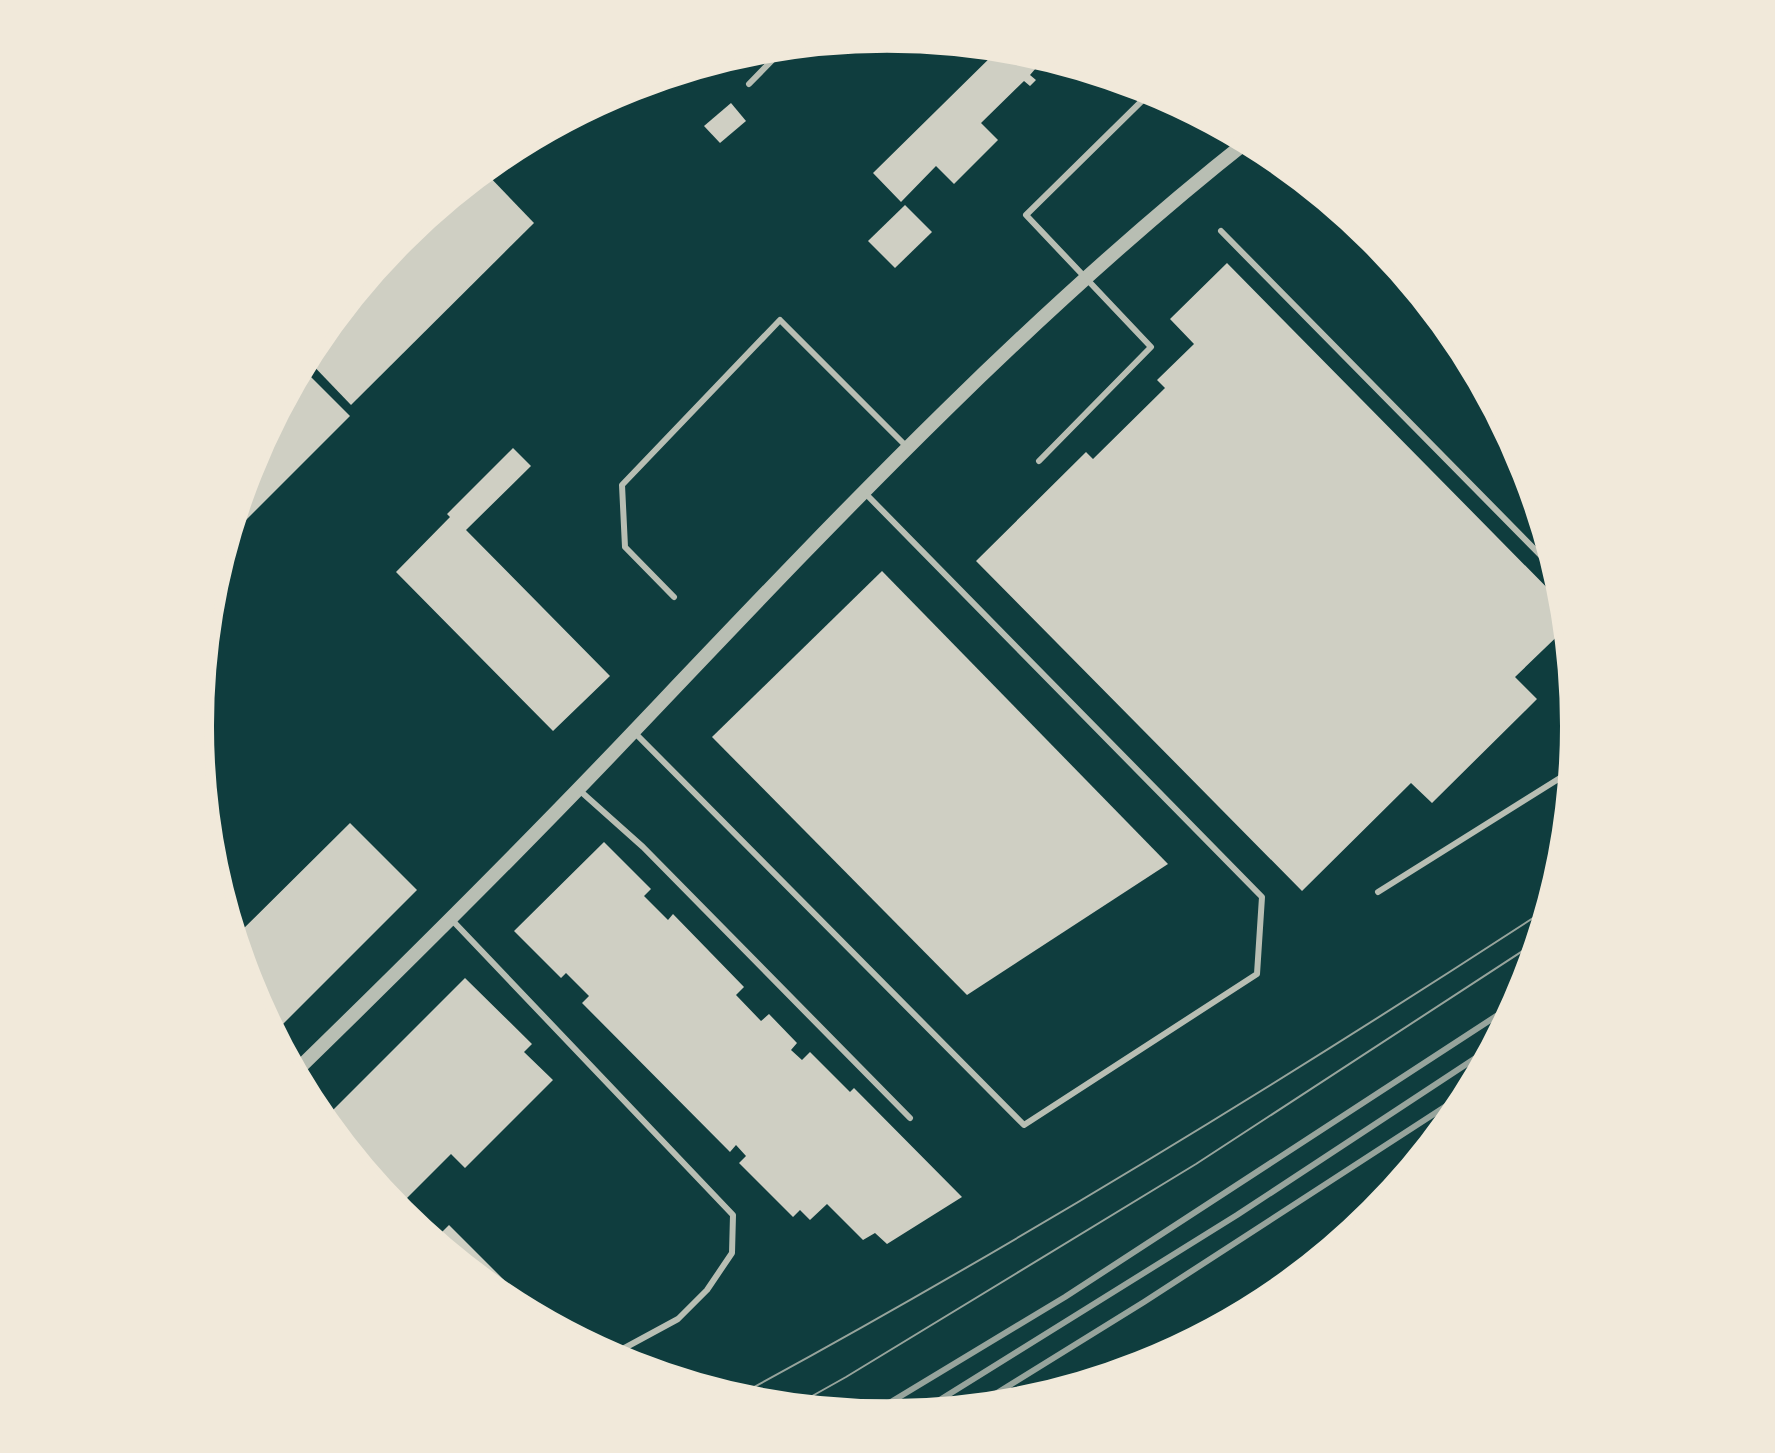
<svg xmlns="http://www.w3.org/2000/svg" width="1775" height="1453" font-family="'Exo 2',sans-serif">
<style>
.building{fill:#cfcfc3}
.lines{fill:none;stroke-linecap:round;stroke-linejoin:round}
.service{stroke:#b8beb3;stroke-width:6}
.tertiary{stroke:#b8beb3;stroke-width:14}
.tram{stroke:#97a49c;stroke-width:2}
.rail{stroke:#97a49c;stroke-width:6}
.rim{fill:none;stroke:#f1e9da;stroke-width:10}
</style>
<rect width="100%" height="100%" fill="#0f3d3e"/>
<g class="building">
<path d="M 1003,45 L 1023,47 L 1043,53 L 1032,64 L 1036,68 L 1030,75 L 1036,80 L 1030,86 L 1024,81 L 981,123 L 998,140 L 954,184 L 936,166 L 901,202 L 873,173 Z"/>
<path d="M 731,103 L 746,121 L 720,143 L 704,126 Z"/>
<path d="M 484,171 L 534,223 L 351,405 L 304,356 L 312,341 L 326,324 Z"/>
<path d="M 905,205 L 932,232 L 895,268 L 868,241 Z"/>
<path d="M 1227,263 L 1568,609 L 1570,624 L 1515,677 L 1537,699 L 1432,803 L 1411,783 L 1302,891 L 976,561 L 1086,452 L 1093,459 L 1165,388 L 1157,380 L 1194,344 L 1170,319 Z"/>
<path d="M 299,365 L 350,416 L 223,543 L 248,461 Z"/>
<path d="M 513,448 L 531,466 L 466,530 L 610,676 L 553,731 L 396,572 L 450,517 L 447,514 Z"/>
<path d="M 882,571 L 1168,864 L 967,995 L 712,737 Z"/>
<path d="M 350,823 L 417,890 L 271,1036 L 248,991 L 227,923 L 238,934 Z"/>
<path d="M 604,842 L 651,889 L 644,896 L 668,920 L 673,914 L 744,987 L 736,995 L 761,1021 L 769,1014 L 797,1043 L 791,1050 L 802,1060 L 810,1052 L 850,1092 L 854,1088 L 962,1197 L 887,1244 L 875,1233 L 863,1240 L 827,1204 L 810,1220 L 800,1210 L 793,1217 L 739,1163 L 746,1156 L 736,1145 L 730,1152 L 582,1003 L 589,996 L 566,973 L 561,978 L 514,931 Z"/>
<path d="M 465,978 L 532,1044 L 524,1052 L 553,1080 L 465,1168 L 451,1154 L 394,1211 L 321,1122 Z"/>
<path d="M 449,1225 L 504,1280 L 491,1293 L 431,1243 Z"/>
</g>
<g class="lines">
<g class="service">
<path d="M 749,84 L 788,44"/>
<path d="M 1221,231 L 1563,578"/>
<path d="M 1039,461 L 1151,347 L 1026,215 L 1155,88"/>
<path d="M 674,597 L 625,547 L 622,485 L 780,320 L 908,448"/>
<path d="M 634,732 L 1024,1125 L 1257,974 L 1262,897 L 865,493"/>
<path d="M 578,789 L 643,847 L 910,1118"/>
<path d="M 1378,892 L 1576,768"/>
<path d="M 451,919 L 733,1215 L 732,1253 L 707,1290 L 678,1319 L 606,1358"/>
</g>
<path class="tertiary" d="M 292,1075 C 408,962 523,848 634,731 C 830,525 1026,316 1250,139"/>
<g class="tram">
<path d="M 732,1399 C 1013,1247 1285,1080 1553,905"/>
<path d="M 789,1409 L 846,1377 L 1196,1164 L 1544,937"/>
</g>
<g class="rail">
<path d="M 968,1411 L 1144,1302 L 1477,1086"/>
<path d="M 914,1416 L 1237,1215 L 1500,1042"/>
<path d="M 866,1417 L 1065,1297 L 1524,998"/>
</g>
</g>
<path d="M0 0H1775V1453H0ZM209 726a678 678 0 1 1 1356 0a678 678 0 1 1-1356 0Z" fill="#f1e9da" fill-rule="evenodd"/>
<path class="rim" d="M209 726a678 678 0 1 1 1356 0a678 678 0 1 1-1356 0Z"/>
</svg>
